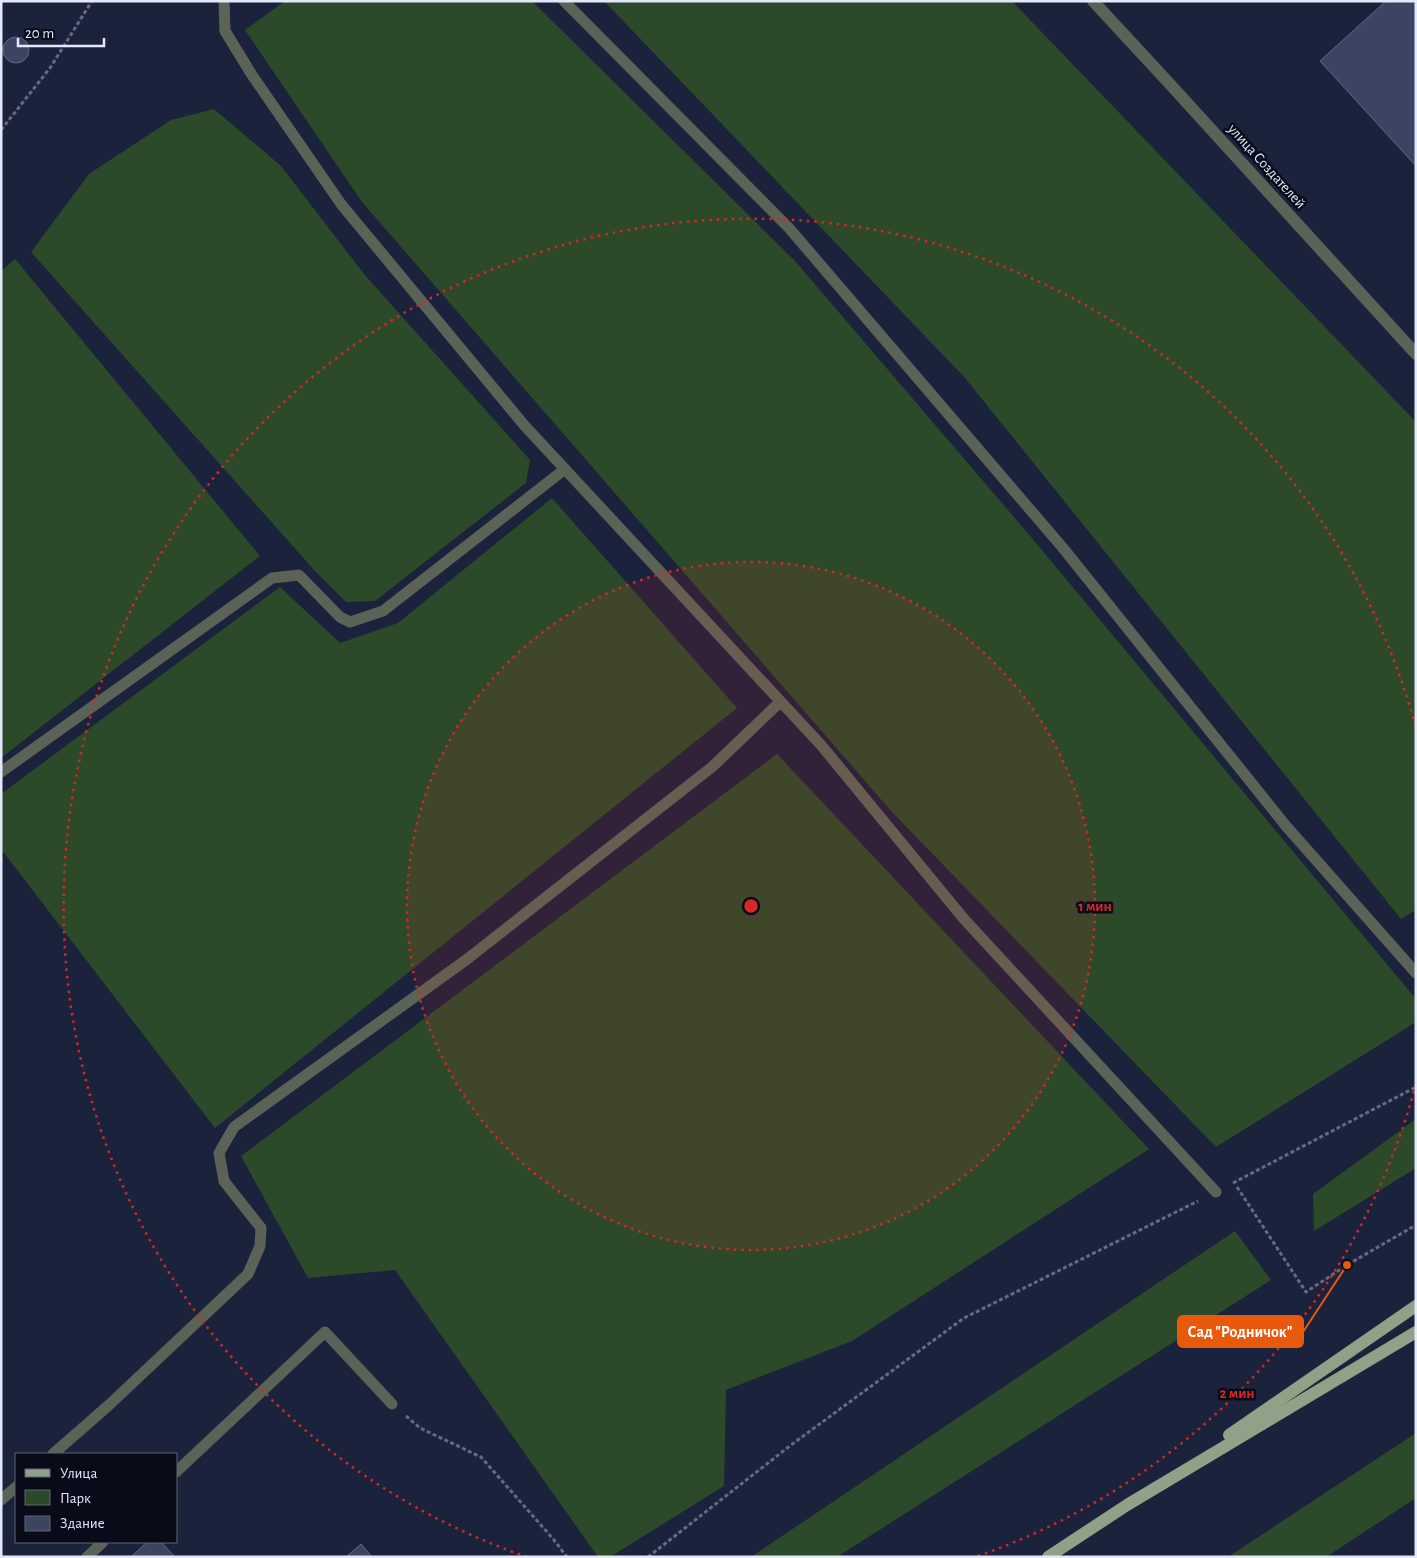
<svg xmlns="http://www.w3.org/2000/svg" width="1417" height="1558" font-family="'Alegreya Sans',sans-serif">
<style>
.green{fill:#2c4a2a}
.building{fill:#3b4460;stroke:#606a88}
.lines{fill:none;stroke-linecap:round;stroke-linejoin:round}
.path{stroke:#646a81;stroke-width:3;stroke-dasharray:4 2.5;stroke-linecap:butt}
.service{stroke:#5a6356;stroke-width:11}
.minor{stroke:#5a6356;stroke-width:12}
.primary{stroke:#91a187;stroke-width:12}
.ring{fill:none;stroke:#d62828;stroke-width:2.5;stroke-dasharray:2.5 5}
.labels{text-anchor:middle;stroke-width:5;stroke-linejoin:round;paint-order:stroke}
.street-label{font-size:15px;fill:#e3e9fb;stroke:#090c18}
.centre{fill:#d62828;stroke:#090c18;stroke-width:2.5}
.ring-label{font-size:15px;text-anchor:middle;font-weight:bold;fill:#d62828;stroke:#090c18;stroke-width:5;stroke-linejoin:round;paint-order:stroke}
.leader{fill:none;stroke:#e8590c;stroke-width:2}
.callout-dot{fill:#e8590c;stroke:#090c18;stroke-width:2}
.callout{fill:#e8590c;stroke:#e8590c;stroke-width:2}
.callout-label{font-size:16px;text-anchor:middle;font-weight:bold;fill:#fff}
</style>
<rect width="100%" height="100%" fill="#1b223c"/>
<g class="green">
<path d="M 285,1 L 532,1 L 795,261 L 1031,537 L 1416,999 L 1416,1022 L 1216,1147 L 892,812 L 362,202 L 245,30 Z"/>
<path d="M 604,1 L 1012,1 L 1416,422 L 1416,910 L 1401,919 L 965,378 Z"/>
<path d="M 214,109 L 281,166 L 364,274 L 530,460 L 526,483 L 375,601 L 346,602 L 315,571 L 31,252 L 89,174 L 171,120 Z"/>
<path d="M 15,259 L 260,556 L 1,758 L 1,271 Z"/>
<path d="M 552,498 L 737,708 L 215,1128 L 1,849 L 1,794 L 280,587 L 340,643 L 398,623 Z"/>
<path d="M 777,754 L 1149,1149 L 852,1341 L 726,1390 L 724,1486 L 610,1557 L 598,1557 L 395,1270 L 308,1278 L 241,1156 Z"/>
<path d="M 1416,1119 L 1416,1168 L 1314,1231 L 1313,1194 Z"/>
<path d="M 1235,1231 L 1271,1280 L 837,1557 L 751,1557 Z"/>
<path d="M 1416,1433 L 1416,1498 L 1326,1557 L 1228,1557 Z"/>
</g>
<g class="building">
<path d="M 1386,1 L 1416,1 L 1416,166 L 1320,61 Z"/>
<circle cx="16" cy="50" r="13"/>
<path d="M 147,1542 L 161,1542 L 175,1557 L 131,1557 Z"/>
<path d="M 361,1544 L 372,1557 L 346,1557 Z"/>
</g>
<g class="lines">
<g class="path">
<path d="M 1,130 L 50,68 L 92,1"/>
<path d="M 1233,1183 L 1416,1087"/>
<path d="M 1237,1187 L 1306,1292 L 1347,1265 L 1416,1225"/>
<path d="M 406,1416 L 420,1428 L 481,1457 L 554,1540 L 567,1557"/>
<path d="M 648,1557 L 791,1445 L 964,1318 L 1198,1201"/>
</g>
<g class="service">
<path d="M 224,1 L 225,31 L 252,75 L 341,204 L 524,425 L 821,745 L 964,919 L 1216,1192"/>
<path d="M 564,1 L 789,228 L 1063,548 L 1286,826 L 1416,973"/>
<path d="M 1,772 L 272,578 L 299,575 L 340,617 L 350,622 L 383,611 L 565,469"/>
<path d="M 53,1454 L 109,1405 L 248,1274 L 260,1246 L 261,1228 L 224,1181 L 219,1153 L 234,1127 L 466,960 L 712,767 L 780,702"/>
<path d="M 176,1472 L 325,1332 L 392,1404"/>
<path d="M 1,1500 L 16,1487"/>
<path d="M 87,1557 L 103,1542"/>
</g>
<path class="minor" d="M 1093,1 L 1168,82 L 1416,354"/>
<g class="primary">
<path d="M 1229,1435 L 1416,1306"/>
<path d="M 1048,1557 L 1127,1505 L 1416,1332"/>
</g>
</g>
<circle cx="751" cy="906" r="344" fill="#d62828" fill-opacity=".12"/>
<g class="ring">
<circle cx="751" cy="906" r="344"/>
<path d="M1416 1084A688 688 0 0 1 975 1557M527 1557A688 688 0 1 1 1416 728"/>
</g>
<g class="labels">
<g class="street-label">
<text transform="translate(1267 166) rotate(48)" y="5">улица Создателей</text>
</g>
</g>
<circle cx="751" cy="906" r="8" class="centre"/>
<g class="ring-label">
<text x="1095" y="911">1 мин</text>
<text x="1237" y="1398">2 мин</text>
</g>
<path class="leader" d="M1347 1265L1303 1332"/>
<circle class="callout-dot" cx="1347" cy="1265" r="5"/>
<rect class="callout" x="1178" y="1316" width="125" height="31" rx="5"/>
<g class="callout-label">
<text x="1240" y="1337">Сад "Родничок"</text>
</g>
<rect width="1417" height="1558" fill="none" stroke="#e3e9fb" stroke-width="5"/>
<rect x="15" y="1453" width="162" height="90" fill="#090c18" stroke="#606473"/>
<rect x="25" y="1469" width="25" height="8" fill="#91a187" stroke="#606473"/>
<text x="60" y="1478" font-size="15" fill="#e3e9fb">Улица</text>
<rect x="25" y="1490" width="25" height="15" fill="#2c4a2a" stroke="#606473"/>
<text x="60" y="1503" font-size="15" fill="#e3e9fb">Парк</text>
<rect x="25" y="1516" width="25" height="15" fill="#3b4460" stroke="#606473"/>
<text x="60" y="1528" font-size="15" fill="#e3e9fb">Здание</text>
<path d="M18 38v8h86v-8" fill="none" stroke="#e3e9fb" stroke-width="2.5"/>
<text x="25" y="38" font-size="15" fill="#e3e9fb" stroke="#090c18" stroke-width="4" paint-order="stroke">20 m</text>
</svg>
